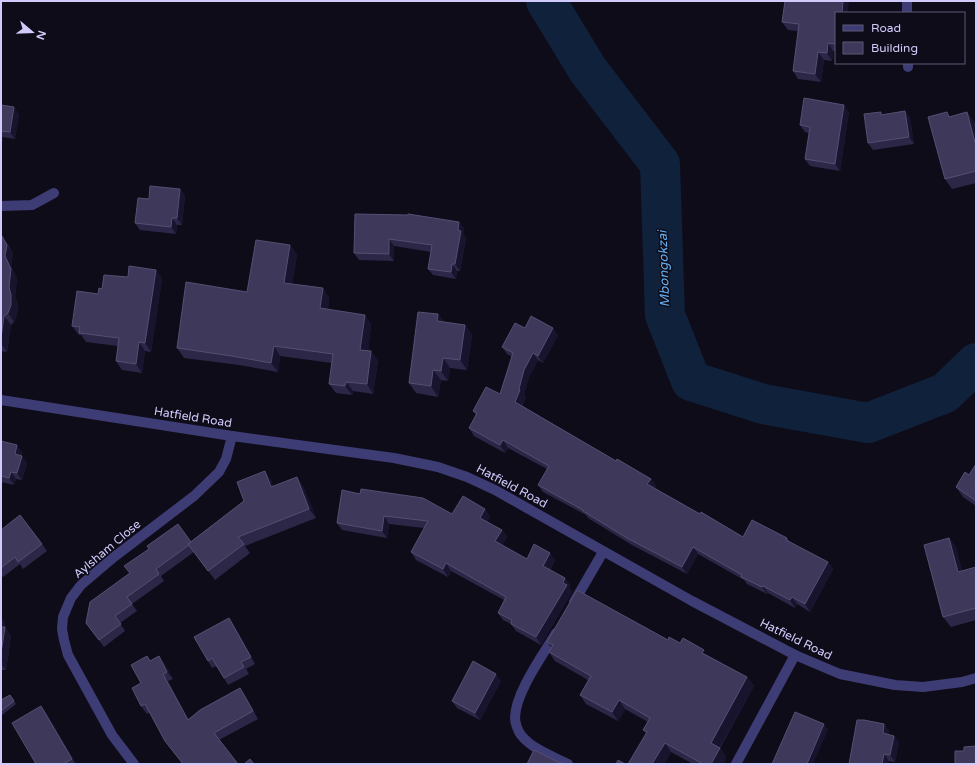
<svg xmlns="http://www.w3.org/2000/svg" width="977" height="765" font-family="'Varela Round',sans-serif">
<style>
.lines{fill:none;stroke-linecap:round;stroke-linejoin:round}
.river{stroke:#10213b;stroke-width:40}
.minor{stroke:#3e3c74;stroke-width:10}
.wall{fill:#2c2647}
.shaded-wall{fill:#19142d}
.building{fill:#3e385a;stroke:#554f73}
.labels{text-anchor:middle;stroke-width:3;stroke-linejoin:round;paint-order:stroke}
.street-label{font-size:12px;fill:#d0cbfa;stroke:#0f0c1a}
.water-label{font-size:13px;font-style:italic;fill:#63afef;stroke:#0f0c1a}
</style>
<rect width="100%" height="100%" fill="#0f0c1a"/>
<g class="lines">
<path class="river" d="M 546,1 L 588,70 L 660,164 L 665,315 L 691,381 L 763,404 L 868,423 L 945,393 L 976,363"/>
<g class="minor">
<path d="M 907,1 L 907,13"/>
<path d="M 908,63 L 908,67"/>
<path d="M 1,206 L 32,205 L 54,193"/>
<path d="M 1,400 L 232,436 L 394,458 L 438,467 L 467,477 L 495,490 L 692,601 L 795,655 L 840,674 L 895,685 L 923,687 L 962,682 L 976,678"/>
<path d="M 574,602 L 603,552"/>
<path d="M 556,633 C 543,655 515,693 515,718 C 515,723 518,731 521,735 C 532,749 552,756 568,764"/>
<path d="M 134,764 L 112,735 L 68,655 L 64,640 L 62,629 L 63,617 L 71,598 L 81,585 L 114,557 L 194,496 L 219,472 L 226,459 L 232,436"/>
<path d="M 736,764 L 795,655"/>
</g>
</g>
<g class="wall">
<path d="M 836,13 L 836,52 L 833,51 L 832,61 L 824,60 L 821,82 L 798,79 L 793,71 L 798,31 L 788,30 L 782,22 Z"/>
<path d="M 1,105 L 19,114 L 15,139 L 3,137 L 1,148 Z"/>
<path d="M 905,111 L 910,118 L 914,144 L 873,150 L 868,143 L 883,115 Z"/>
<path d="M 849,112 L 840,171 L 810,166 L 805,159 L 809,133 L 805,132 L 800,125 Z"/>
<path d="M 967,112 L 974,122 L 976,130 L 976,183 L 952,189 L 945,179 L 951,117 Z"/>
<path d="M 180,189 L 185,196 L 182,225 L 177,225 L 176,234 L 140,230 L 135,223 L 149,199 Z"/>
<path d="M 355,214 L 464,228 L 463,234 L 466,238 L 460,271 L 457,271 L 456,279 L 433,275 L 428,269 L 431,252 L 394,246 L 394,261 L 359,260 L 354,253 Z"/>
<path d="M 1,236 L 9,246 L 13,254 L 11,266 L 17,279 L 15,297 L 18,305 L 17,315 L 14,322 L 11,325 L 7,352 L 1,351 Z"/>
<path d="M 290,245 L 297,255 L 292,284 L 323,288 L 329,298 L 328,309 L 371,324 L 368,351 L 371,351 L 378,361 L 373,394 L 353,391 L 352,395 L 336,393 L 329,384 L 332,363 L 280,356 L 278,372 L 239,365 L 184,358 L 177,348 L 247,292 Z"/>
<path d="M 156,270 L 162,279 L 151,352 L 145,351 L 142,373 L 122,370 L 116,361 L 118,346 L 86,342 L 81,335 L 79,335 L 72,326 L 102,289 L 128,277 Z"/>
<path d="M 438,314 L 444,322 L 465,325 L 472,335 L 467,370 L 450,368 L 448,381 L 441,380 L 438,397 L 416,393 L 409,383 Z"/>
<path d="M 525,328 L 558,335 L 543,363 L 538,360 L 529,377 L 524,395 L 526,397 L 522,406 L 616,461 L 651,479 L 656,486 L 654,488 L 700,514 L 743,537 L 787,538 L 790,542 L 828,562 L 833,569 L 810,612 L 797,604 L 795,608 L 768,593 L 767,594 L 747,584 L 744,580 L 698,554 L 687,574 L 632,545 L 588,518 L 586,515 L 543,492 L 538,485 L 547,469 L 508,448 L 505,453 L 474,436 L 469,428 L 476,415 L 473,411 L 500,394 L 512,357 L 507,354 L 502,347 Z"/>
<path d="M 1,441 L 22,452 L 21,456 L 27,463 L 22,480 L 16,479 L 14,485 L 1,482 Z"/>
<path d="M 976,464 L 976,506 L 963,497 L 956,487 L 969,475 Z"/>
<path d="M 271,480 L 273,486 L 303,486 L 316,518 L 245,546 L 250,553 L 215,580 L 194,552 L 161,576 L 164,581 L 132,604 L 137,611 L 120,623 L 125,631 L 104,647 L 86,623 Z"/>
<path d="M 342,490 L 452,514 L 485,509 L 490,517 L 487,522 L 502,530 L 507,537 L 502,545 L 527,559 L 555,560 L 550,570 L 565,578 L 570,585 L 569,588 L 572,592 L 541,645 L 516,631 L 511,624 L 503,620 L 498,613 L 504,600 L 451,571 L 448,577 L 416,560 L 411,552 L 424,528 L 389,524 L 387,538 L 342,530 L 337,523 Z"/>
<path d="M 1,530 L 42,544 L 47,551 L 23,569 L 20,564 L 3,577 L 1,575 Z"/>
<path d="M 949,538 L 956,548 L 962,571 L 976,567 L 976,620 L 951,627 L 943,617 Z"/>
<path d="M 1,617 L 5,623 L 5,627 L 11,636 L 6,670 L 1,670 Z"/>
<path d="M 233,624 L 255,664 L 246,669 L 249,674 L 228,685 L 224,678 L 216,666 L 212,668 L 208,661 Z"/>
<path d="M 668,640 L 680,643 L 707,655 L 747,677 L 754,686 L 720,748 L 726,757 L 723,764 L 693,764 L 671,752 L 664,764 L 628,764 L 646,733 L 643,730 L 648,722 L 625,709 L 618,721 L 586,704 L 580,695 L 588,680 L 555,661 L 549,652 L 551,648 L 547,642 Z"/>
<path d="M 147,656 L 150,660 L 164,663 L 173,679 L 168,681 L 188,719 L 240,688 L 245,695 L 258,719 L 219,740 L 238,764 L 183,764 L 165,741 L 150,712 L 147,714 L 141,706 Z"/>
<path d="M 501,681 L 480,720 L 457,708 L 452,701 Z"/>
<path d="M 10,695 L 16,704 L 1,716 L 1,700 Z"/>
<path d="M 46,713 L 76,764 L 36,764 Z"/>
<path d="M 884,724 L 889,731 L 888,734 L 899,742 L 895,762 L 889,761 L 849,764 Z"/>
</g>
<g class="shaded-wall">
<path d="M 843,1 L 849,1 L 848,13 L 842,13 Z"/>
<path d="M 828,43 L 833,51 L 832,61 L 827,53 Z"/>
<path d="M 818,52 L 824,60 L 821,82 L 815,74 Z"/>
<path d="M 844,105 L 849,112 L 840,171 L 835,164 Z"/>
<path d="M 14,107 L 19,114 L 15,139 L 10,132 Z"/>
<path d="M 905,111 L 910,118 L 914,144 L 909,137 Z"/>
<path d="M 967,112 L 974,122 L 976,130 L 976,146 Z"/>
<path d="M 1,135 L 3,137 L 1,148 Z"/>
<path d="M 180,189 L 185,196 L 182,225 L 177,218 Z"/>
<path d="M 172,218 L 177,225 L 176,234 L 171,227 Z"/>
<path d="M 459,222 L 464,228 L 463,234 L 466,238 L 460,271 L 455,264 L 458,230 Z"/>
<path d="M 2,236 L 13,254 L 11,266 L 17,279 L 15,297 L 18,305 L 17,315 L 14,322 L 8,313 L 9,287 Z"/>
<path d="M 389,239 L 394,246 L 394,261 L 389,254 Z"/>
<path d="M 290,245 L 297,255 L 291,292 L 284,283 Z"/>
<path d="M 452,264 L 457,271 L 456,279 L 451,272 Z"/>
<path d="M 156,270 L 162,279 L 151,352 L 145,343 Z"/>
<path d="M 323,288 L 329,298 L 327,318 L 320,308 Z"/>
<path d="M 438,314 L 446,325 L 437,321 Z"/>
<path d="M 365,315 L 371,324 L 367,360 L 360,350 Z"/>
<path d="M 4,316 L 11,325 L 7,352 L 1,344 L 1,338 Z"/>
<path d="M 465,325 L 472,335 L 467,370 L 460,360 Z"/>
<path d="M 553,328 L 558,335 L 543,363 L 538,356 Z"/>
<path d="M 139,342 L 145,351 L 142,373 L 136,364 Z"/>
<path d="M 274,346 L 280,356 L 278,372 L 271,363 Z"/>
<path d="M 371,351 L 378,361 L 373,394 L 367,384 Z"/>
<path d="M 533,353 L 538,360 L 529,377 L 524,395 L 526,397 L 520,409 L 515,402 L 524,370 Z"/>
<path d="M 443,358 L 450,368 L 448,381 L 441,371 Z"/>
<path d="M 433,370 L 441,380 L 438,397 L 431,386 Z"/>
<path d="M 346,382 L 353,391 L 352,395 L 345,386 Z"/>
<path d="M 503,440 L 508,448 L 505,453 L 500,445 Z"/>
<path d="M 17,445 L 22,452 L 20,461 L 15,454 Z"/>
<path d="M 22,456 L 27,463 L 22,480 L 17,473 Z"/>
<path d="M 265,471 L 271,480 L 277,495 L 271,487 Z"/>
<path d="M 11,472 L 16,479 L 14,485 L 9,478 Z"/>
<path d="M 297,477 L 303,486 L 316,518 L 309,509 Z"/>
<path d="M 651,479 L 656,486 L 653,492 L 647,484 Z"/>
<path d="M 485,509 L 490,517 L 485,525 L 480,518 Z"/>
<path d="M 384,516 L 389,524 L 387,538 L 382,531 Z"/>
<path d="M 502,530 L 507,537 L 500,549 L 495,541 Z"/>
<path d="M 949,538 L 956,548 L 965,582 L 958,572 Z"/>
<path d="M 693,547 L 698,554 L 687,574 L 682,567 Z"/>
<path d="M 550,553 L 555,560 L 548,573 L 543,566 Z"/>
<path d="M 828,562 L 833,569 L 810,612 L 805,604 Z"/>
<path d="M 446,563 L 451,571 L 448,577 L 443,569 Z"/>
<path d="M 565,578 L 570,585 L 569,588 L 572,592 L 541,645 L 536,637 Z"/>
<path d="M 763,586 L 768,593 L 767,594 L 762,587 Z"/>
<path d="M 792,597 L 797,604 L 795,608 L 790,600 Z"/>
<path d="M 1,617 L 5,623 L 4,635 L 1,631 Z"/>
<path d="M 229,618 L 233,624 L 255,664 L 251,657 Z"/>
<path d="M 5,627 L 11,636 L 6,670 L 1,664 L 1,653 Z"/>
<path d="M 159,656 L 164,663 L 173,679 L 167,672 Z"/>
<path d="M 163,674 L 168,681 L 193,727 L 188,720 Z"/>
<path d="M 496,674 L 501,681 L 480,720 L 475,713 Z"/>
<path d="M 747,677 L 754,686 L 717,752 L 711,743 Z"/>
<path d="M 240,688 L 245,695 L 258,719 L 253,711 Z"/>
<path d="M 619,700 L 625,709 L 618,721 L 612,712 Z"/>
<path d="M 41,706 L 46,713 L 76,764 L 72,759 Z"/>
<path d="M 824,724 L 828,730 L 813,764 L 807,764 Z"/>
<path d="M 884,724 L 889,731 L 887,740 L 883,733 Z"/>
<path d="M 894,736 L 899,742 L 895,762 L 890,755 Z"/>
<path d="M 665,743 L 671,752 L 664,764 L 652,764 Z"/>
<path d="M 720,748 L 726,757 L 723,764 L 711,764 Z"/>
<path d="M 884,754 L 889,761 L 888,764 L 882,764 Z"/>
</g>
<g class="building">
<path d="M 785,1 L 843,1 L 842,13 L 836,13 L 836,34 L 835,44 L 828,43 L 827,53 L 818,52 L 815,74 L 793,71 L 799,24 L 782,22 Z"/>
<path d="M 804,98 L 844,105 L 835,164 L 805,159 L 810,127 L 800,125 Z"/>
<path d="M 1,105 L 14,107 L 10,132 L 1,131 Z"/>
<path d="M 905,111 L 909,137 L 868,143 L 864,114 L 881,112 L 881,115 Z"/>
<path d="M 947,112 L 949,117 L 967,112 L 976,146 L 976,171 L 945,179 L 928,117 Z"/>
<path d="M 150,186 L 180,189 L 177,218 L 172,218 L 171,227 L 135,223 L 138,198 L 149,199 Z"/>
<path d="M 355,214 L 408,215 L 408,214 L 459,222 L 458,230 L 461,231 L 455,264 L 452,264 L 451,272 L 428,269 L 432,245 L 389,239 L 389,254 L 354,253 Z"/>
<path d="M 1,236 L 2,236 L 7,245 L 5,256 L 11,269 L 9,287 L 11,295 L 11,305 L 8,313 L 4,316 L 1,338 Z"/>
<path d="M 256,240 L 290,245 L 284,283 L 323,288 L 320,308 L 365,315 L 360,350 L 371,351 L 367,384 L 346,382 L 345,386 L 329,384 L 333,354 L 274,346 L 271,363 L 232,356 L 177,348 L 186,282 L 247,292 Z"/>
<path d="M 129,266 L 156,270 L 145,343 L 139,342 L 136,364 L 116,361 L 119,338 L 79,333 L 80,327 L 72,326 L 77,291 L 98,294 L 99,288 L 102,289 L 104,275 L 128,277 Z"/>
<path d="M 418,312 L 438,314 L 437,321 L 465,325 L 460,360 L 443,358 L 441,371 L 433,370 L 431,386 L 409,383 Z"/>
<path d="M 531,316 L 553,328 L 538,356 L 533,353 L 524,370 L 519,389 L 520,390 L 515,402 L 616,461 L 617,459 L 651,479 L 647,484 L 700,514 L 701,512 L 743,537 L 752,520 L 787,538 L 786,540 L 828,562 L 805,604 L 792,597 L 790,600 L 763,586 L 762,587 L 741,577 L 742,575 L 693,547 L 682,567 L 627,538 L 583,511 L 583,510 L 538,485 L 549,466 L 503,440 L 500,445 L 469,428 L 477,413 L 473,411 L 486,387 L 500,394 L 513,353 L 502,347 L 515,323 L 525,328 Z"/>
<path d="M 1,441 L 17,445 L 15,454 L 22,456 L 17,473 L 11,472 L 9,478 L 1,476 Z"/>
<path d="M 976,464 L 976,501 L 956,487 L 965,472 L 969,475 Z"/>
<path d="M 265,471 L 271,487 L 297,477 L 309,509 L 238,537 L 244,544 L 208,571 L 188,544 L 244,501 L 237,482 Z"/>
<path d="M 361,489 L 423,498 L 452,514 L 463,496 L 485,509 L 480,518 L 502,530 L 495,541 L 527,559 L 534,544 L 550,553 L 543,566 L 565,578 L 563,583 L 567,585 L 536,637 L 511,624 L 512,620 L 498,613 L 506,597 L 446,563 L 443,569 L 411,552 L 428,521 L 384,516 L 382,531 L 337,523 L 342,490 L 360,494 Z"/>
<path d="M 20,515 L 42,544 L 18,562 L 15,557 L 1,568 L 1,530 Z"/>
<path d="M 178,524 L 191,542 L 188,544 L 189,545 L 156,569 L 159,574 L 127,597 L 132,604 L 115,616 L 121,624 L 99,640 L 86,623 L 90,602 L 130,573 L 124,566 L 149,549 L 147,546 Z"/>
<path d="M 949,538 L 958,572 L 976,567 L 976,608 L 943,617 L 924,545 Z"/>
<path d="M 577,590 L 668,640 L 669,637 L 680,643 L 683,638 L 704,650 L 702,653 L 747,677 L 711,743 L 720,748 L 711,764 L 703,764 L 665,743 L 652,764 L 628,764 L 647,732 L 643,730 L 650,718 L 619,700 L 612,712 L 580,695 L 591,676 L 549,652 L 553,645 L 547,642 Z"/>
<path d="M 229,618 L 251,657 L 241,662 L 244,667 L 224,678 L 212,658 L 208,661 L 194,637 Z"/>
<path d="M 1,627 L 5,627 L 1,653 Z"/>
<path d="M 147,656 L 150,661 L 159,656 L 167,672 L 163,674 L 188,720 L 200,710 L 240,688 L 253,711 L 214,733 L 238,764 L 183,764 L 165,741 L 145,704 L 141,706 L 132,688 L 141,683 L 131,665 Z"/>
<path d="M 473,661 L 496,674 L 475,713 L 452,701 Z"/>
<path d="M 10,695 L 14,701 L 1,711 L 1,700 Z"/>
<path d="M 41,706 L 72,759 L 63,764 L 36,764 L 12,723 Z"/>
<path d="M 795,712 L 824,724 L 807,764 L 772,764 Z"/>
<path d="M 857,720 L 864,720 L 884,724 L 883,733 L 894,736 L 890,755 L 884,754 L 882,764 L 849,764 Z"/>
<path d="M 976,746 L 976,764 L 955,764 L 955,751 L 964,751 L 964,747 Z"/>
<path d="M 534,750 L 560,763 L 565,763 L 567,764 L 527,764 Z"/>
<path d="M 250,759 L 254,764 L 244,764 Z"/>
<path d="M 618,760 L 625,764 L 616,764 Z"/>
</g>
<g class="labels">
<g class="street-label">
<text transform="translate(193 417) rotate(9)" y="4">Hatfield Road</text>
<text transform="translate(512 486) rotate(28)" y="4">Hatfield Road</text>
<text transform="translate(107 549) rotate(-40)" y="4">Aylsham Close</text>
<text transform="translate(796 639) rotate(26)" y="4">Hatfield Road</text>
</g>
<g class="water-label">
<text transform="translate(663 269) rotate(-92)" y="5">Mbongokzai</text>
</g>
</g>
<rect width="977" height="765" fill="none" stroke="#d0cbfa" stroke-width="4"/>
<rect x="835" y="12" width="130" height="52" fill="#0f0c1a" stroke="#5c5874"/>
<rect x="843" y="25" width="20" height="6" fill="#3e3c74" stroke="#5c5874"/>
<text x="871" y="32" font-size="12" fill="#d0cbfa">Road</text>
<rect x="843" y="42" width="20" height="12" fill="#3e385a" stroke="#5c5874"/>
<text x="871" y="52" font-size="12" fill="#d0cbfa">Building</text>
<g transform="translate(32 32) rotate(109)" stroke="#0f0c1a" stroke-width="3" paint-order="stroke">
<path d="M0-3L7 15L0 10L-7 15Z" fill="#d0cbfa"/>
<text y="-6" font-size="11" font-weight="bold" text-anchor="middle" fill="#d0cbfa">N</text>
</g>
</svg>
